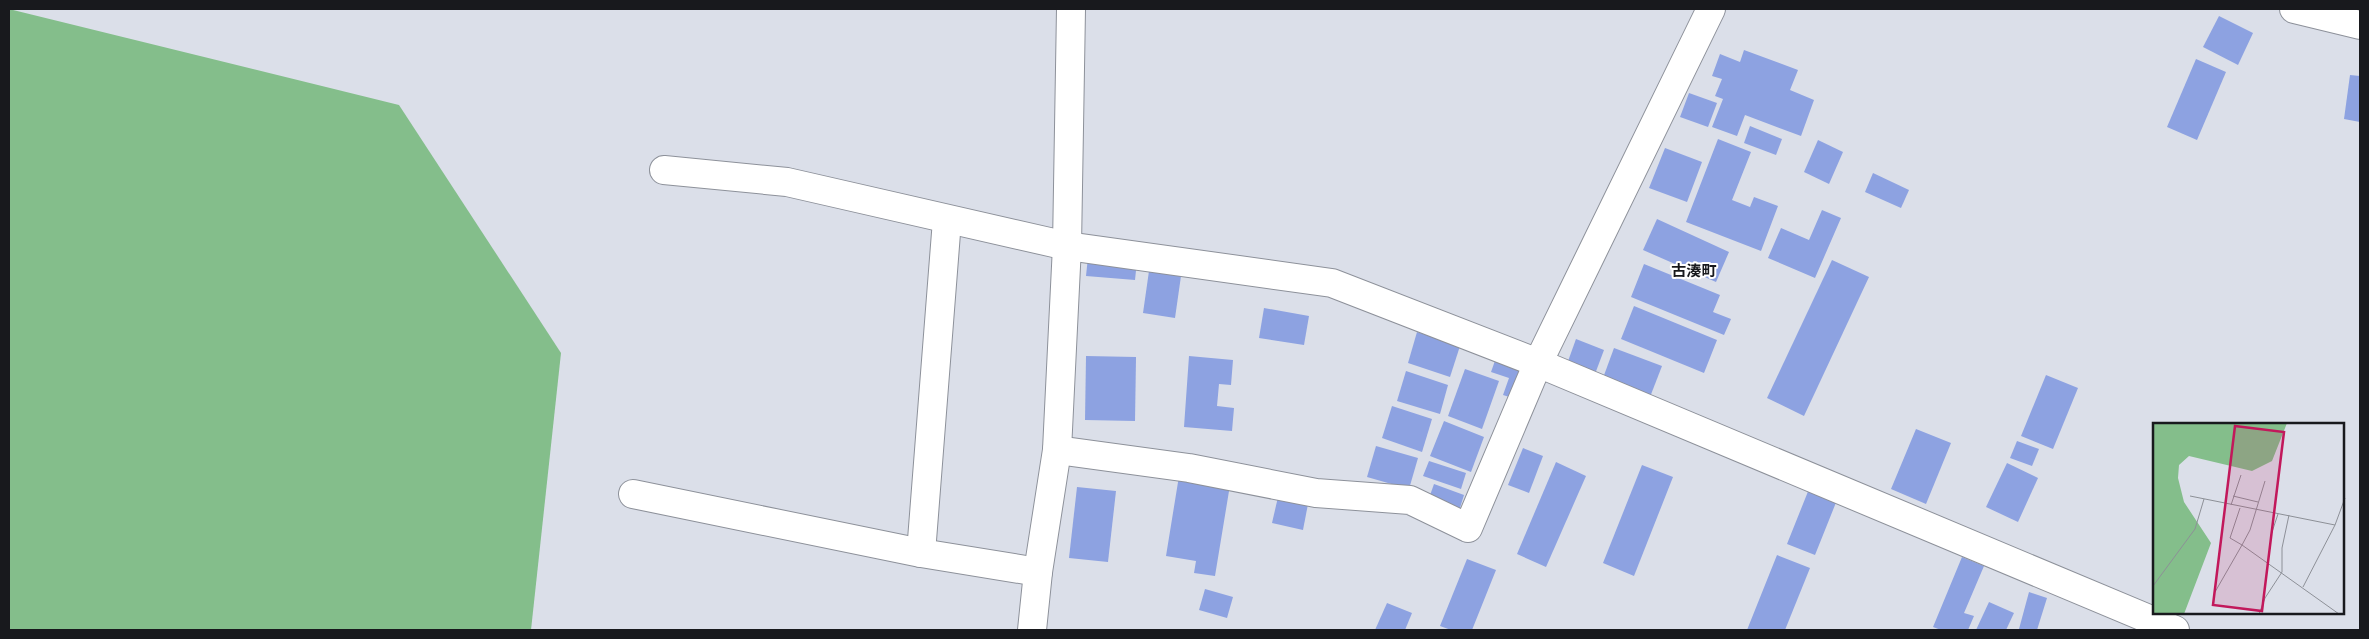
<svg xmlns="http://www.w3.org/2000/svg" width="2369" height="639" font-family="'PT Sans Narrow','Noto Sans JP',sans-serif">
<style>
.forest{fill:#84be8b}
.building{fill:#8da2e1}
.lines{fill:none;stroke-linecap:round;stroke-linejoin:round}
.street-casing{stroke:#8d919a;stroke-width:30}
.secondary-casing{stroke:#8d919a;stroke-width:30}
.street{stroke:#fff;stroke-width:28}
.secondary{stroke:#fff;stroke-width:28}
.labels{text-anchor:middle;stroke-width:4;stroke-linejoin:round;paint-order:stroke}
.neighbourhood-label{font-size:15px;font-weight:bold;fill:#18191d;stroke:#fff}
.inset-road{fill:none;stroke:#8d9097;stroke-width:1}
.view{fill:#c2185b;fill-opacity:0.15;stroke:#c2185b;stroke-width:2.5}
.inset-edge{fill:none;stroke:#18191d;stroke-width:2.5}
</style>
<rect width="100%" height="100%" fill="#dbdfe9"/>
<path class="forest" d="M 9,9 L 399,105 L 561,353 L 531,630 L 9,630 Z"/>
<g class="building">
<path d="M 2219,16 L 2253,33 L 2238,65 L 2203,47 Z"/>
<path d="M 1744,50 L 1798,70 L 1790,90 L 1814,100 L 1801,136 L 1745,115 L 1737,136 L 1712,127 L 1723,99 L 1715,96 L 1722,79 L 1712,76 L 1720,54 L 1740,62 Z"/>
<path d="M 2196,59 L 2226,72 L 2197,140 L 2167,127 Z"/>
<path d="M 2350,75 L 2360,76 L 2360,122 L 2344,119 Z"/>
<path d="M 1689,93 L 1717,103 L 1708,127 L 1680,117 Z"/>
<path d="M 1750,126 L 1782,139 L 1776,155 L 1744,143 Z"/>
<path d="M 1718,139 L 1751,152 L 1732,200 L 1750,207 L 1754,197 L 1778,206 L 1761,251 L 1686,222 Z"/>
<path d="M 1818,140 L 1843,152 L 1829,184 L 1804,172 Z"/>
<path d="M 1665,148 L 1702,162 L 1687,202 L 1649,188 Z"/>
<path d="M 1873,173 L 1909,190 L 1901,208 L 1865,192 Z"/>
<path d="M 1822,210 L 1841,218 L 1815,278 L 1768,258 L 1781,228 L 1809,240 Z"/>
<path d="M 1657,219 L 1729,252 L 1716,282 L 1643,250 Z"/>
<path d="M 1088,257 L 1137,261 L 1135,280 L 1086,276 Z"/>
<path d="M 1832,260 L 1869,277 L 1804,416 L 1767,398 Z"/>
<path d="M 1644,264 L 1720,295 L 1713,312 L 1731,319 L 1724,335 L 1631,297 Z"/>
<path d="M 1149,271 L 1181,276 L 1175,318 L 1143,313 Z"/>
<path d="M 1634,306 L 1717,340 L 1704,373 L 1621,339 Z"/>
<path d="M 1264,308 L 1309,316 L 1304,345 L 1259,338 Z"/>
<path d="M 1417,332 L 1460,346 L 1450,377 L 1408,363 Z"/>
<path d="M 1576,339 L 1604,350 L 1595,374 L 1567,364 Z"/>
<path d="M 1614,348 L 1662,366 L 1650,397 L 1603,378 Z"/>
<path d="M 1497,355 L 1531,367 L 1519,400 L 1503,395 L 1509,378 L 1491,372 Z"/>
<path d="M 1086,356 L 1136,357 L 1135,421 L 1085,420 Z"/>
<path d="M 1189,356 L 1233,360 L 1231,385 L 1219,384 L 1217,406 L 1234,408 L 1232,431 L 1184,427 Z"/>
<path d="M 1465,369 L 1499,381 L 1482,429 L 1448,416 Z"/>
<path d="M 1406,371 L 1448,385 L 1440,414 L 1397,401 Z"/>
<path d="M 2046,375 L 2078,388 L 2053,449 L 2021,436 Z"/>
<path d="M 1392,406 L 1432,419 L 1422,452 L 1382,438 Z"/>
<path d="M 1444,421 L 1484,437 L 1471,472 L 1430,456 Z"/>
<path d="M 1916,429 L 1951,443 L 1926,504 L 1891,489 Z"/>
<path d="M 2017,441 L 2039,449 L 2032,466 L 2010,458 Z"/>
<path d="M 1376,446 L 1418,458 L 1409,489 L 1367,477 Z"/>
<path d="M 1523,448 L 1543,456 L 1529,493 L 1508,485 Z"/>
<path d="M 1429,461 L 1466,473 L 1461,489 L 1423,476 Z"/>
<path d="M 1556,462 L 1586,476 L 1546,567 L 1517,554 Z"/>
<path d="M 2007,463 L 2038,478 L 2018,522 L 1986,507 Z"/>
<path d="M 1642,465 L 1673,477 L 1634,576 L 1603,563 Z"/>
<path d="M 1179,476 L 1230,485 L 1215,576 L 1194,573 L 1196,561 L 1166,556 Z"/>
<path d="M 1434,484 L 1464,495 L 1459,511 L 1428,501 Z"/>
<path d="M 1077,487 L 1116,491 L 1108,562 L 1069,558 Z"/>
<path d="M 1809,489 L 1837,500 L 1815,555 L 1787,544 Z"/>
<path d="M 1278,497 L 1308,504 L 1303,530 L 1272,523 Z"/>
<path d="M 1777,555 L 1810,568 L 1785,630 L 1747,630 Z"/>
<path d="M 1962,557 L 1984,566 L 1964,613 L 1974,616 L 1968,630 L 1941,630 L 1933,627 Z"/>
<path d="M 1467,559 L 1496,570 L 1472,630 L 1451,630 L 1440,626 Z"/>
<path d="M 1205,589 L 1233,597 L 1227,618 L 1199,610 Z"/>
<path d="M 2029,592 L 2047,598 L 2037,630 L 2019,629 Z"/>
<path d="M 1989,602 L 2014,613 L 2006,630 L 1976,630 Z"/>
<path d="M 1387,603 L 1412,613 L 1405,630 L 1375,630 Z"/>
</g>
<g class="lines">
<g class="street-casing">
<g id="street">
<path d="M 1711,9 L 1538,363 L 2175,630"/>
<path d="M 664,170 L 787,182 L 1067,246 L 1332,283 L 1538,363 L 1468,528 L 1410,500 L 1316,493 L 1189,468 L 1057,450"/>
<path d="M 633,494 L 921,553 L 1038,572"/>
<path d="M 921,553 L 947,220"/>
<path d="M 1032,630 L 1038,572 L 1057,450 L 1067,246 L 1071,9"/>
</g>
</g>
<g class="secondary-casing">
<path id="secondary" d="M 2294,9 L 2360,25"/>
</g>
<use href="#street" class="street"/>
<use href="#secondary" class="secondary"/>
</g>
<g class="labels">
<g class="neighbourhood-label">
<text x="1694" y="276">古湊町</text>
</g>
</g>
<g transform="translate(2153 423)">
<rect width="191" height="191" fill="#dbdfe9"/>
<path d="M 0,0 L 134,0 L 119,38 L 99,48 L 36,33 L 26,42 L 25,55 L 31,79 L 58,120 L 31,191 L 0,191 Z" fill="#84be8b"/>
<path class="inset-road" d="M 37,73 L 182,102M 80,73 L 105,79M 78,82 L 88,52M 87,85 L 77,115 L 89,122 L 97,107 L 112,58M 118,112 L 125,91M 0,163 L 42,106 L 51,76M 150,164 L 182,102 L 192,75M 62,169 L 89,122 L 186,191M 106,191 L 112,175 L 129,149 L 129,125 L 136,92"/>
<path class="view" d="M 82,3 L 131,9 L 109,188 L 60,182 Z"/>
<rect width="191" height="191" class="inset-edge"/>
</g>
<rect width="2369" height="639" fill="none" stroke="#18191d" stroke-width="20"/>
</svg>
